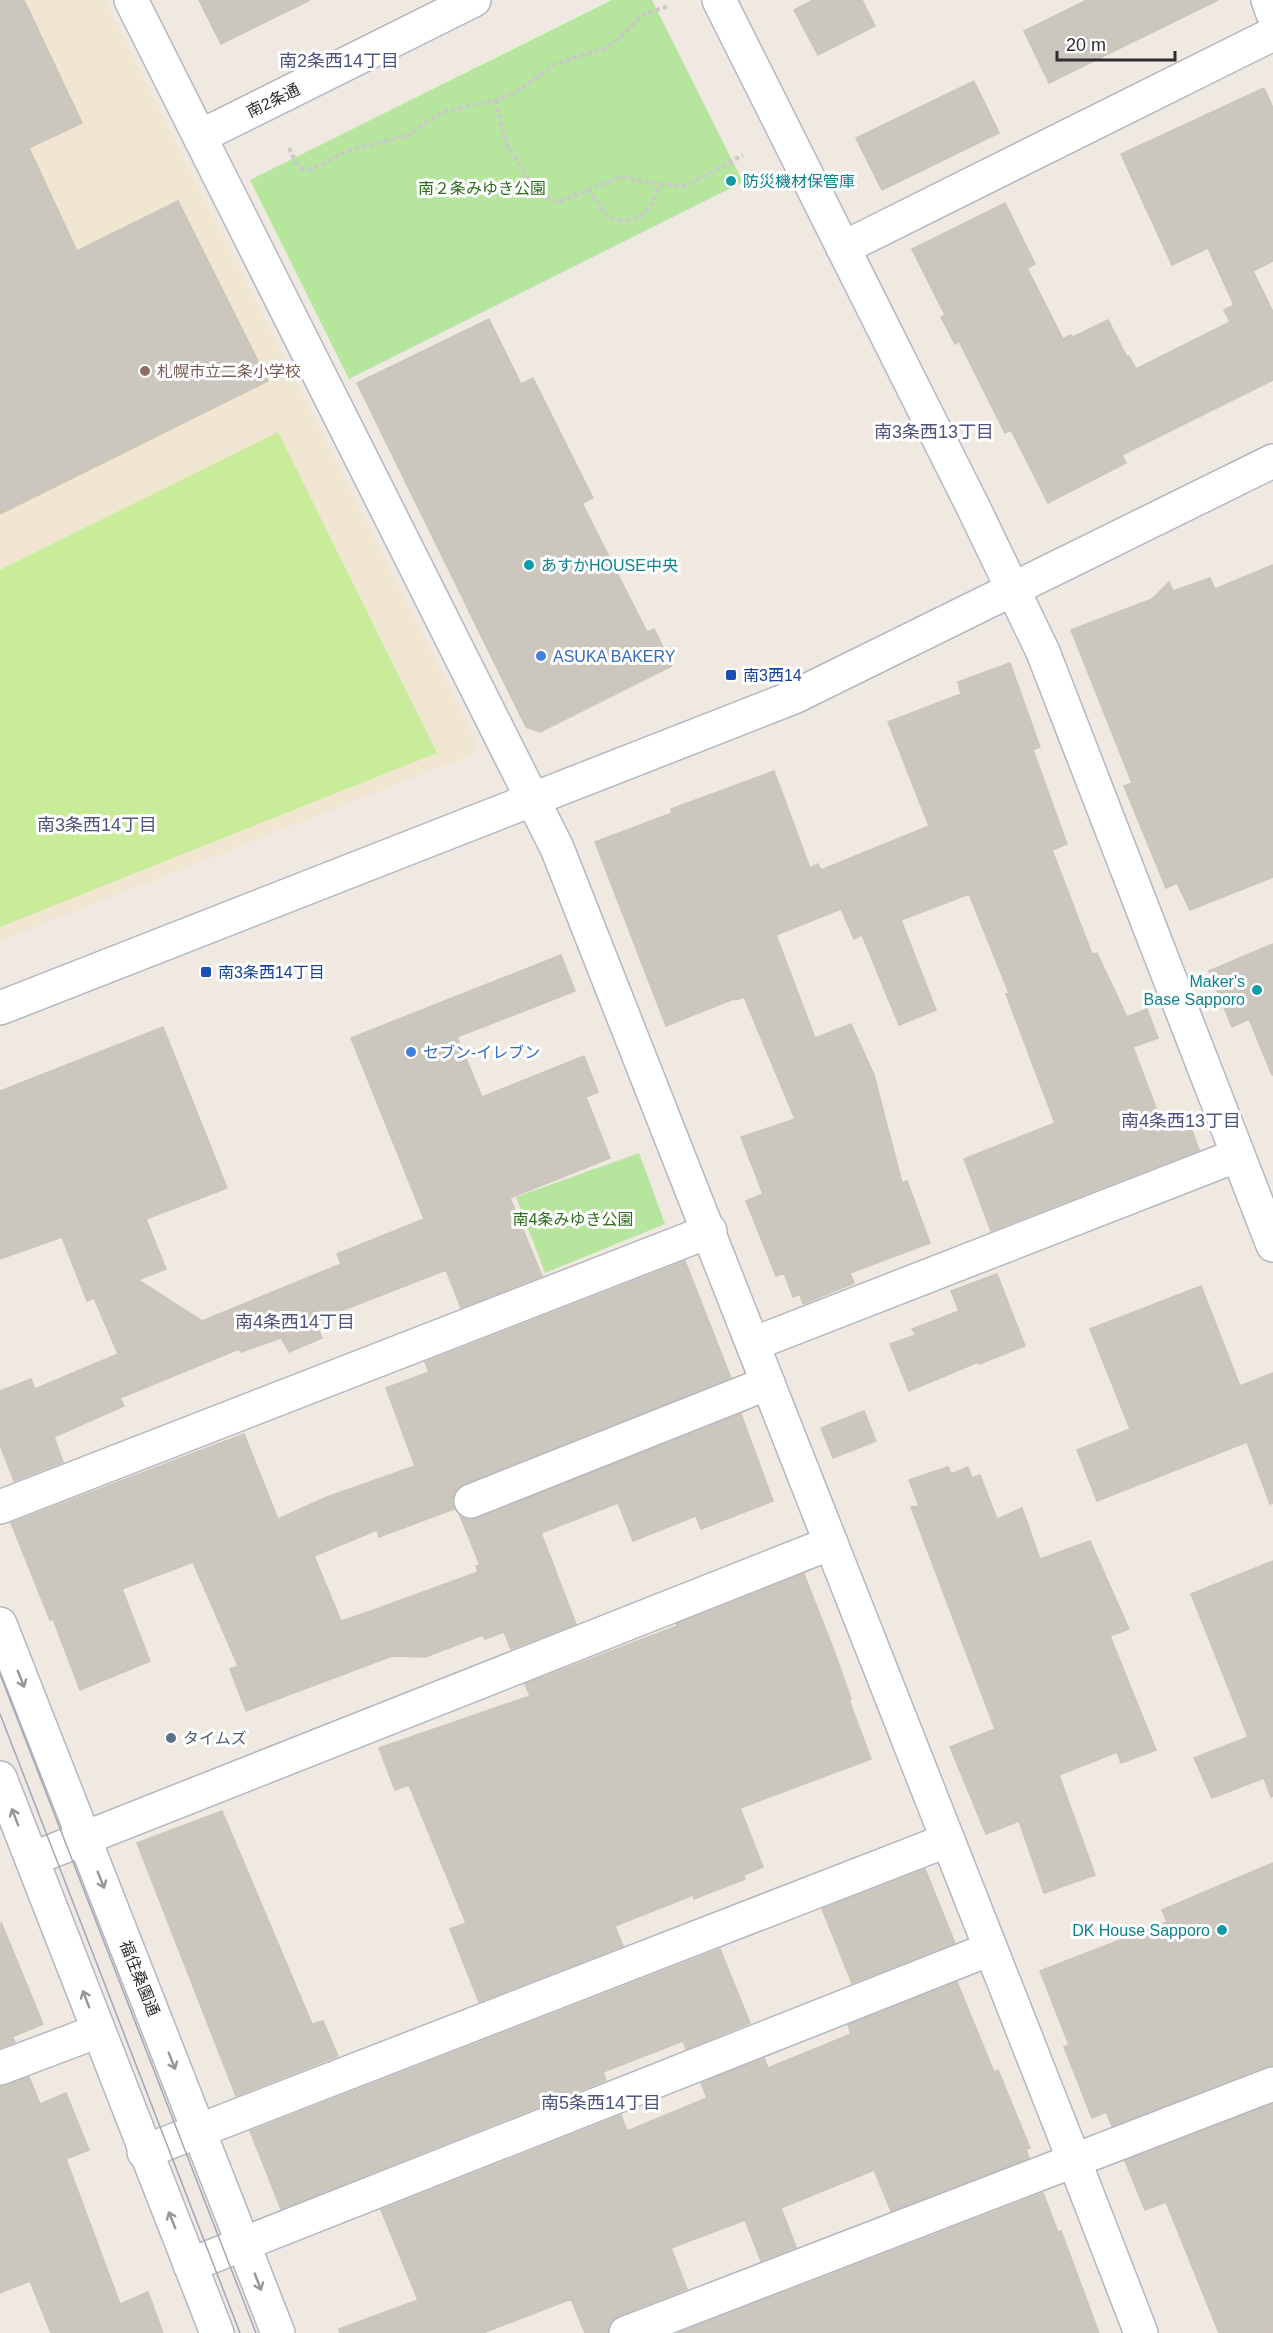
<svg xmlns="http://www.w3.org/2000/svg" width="1273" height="2333" font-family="Arial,'Noto Sans JP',sans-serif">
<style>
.education{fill:#f0e6d1}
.green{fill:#b6e59e}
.pitch{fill:#c9ec9a}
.building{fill:#cbc7bf;stroke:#cbc5ba;stroke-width:1.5}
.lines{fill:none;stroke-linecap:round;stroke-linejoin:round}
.minor-casing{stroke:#b4b7c1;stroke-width:36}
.path{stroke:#c9c9c9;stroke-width:4;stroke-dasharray:4.5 3;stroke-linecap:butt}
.minor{stroke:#fff;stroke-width:33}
.tram{stroke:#a3a6b8;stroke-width:1.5}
.oneway{stroke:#969696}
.culture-dot{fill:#0f9aa8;stroke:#fff;stroke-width:2}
.education-dot{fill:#8d6e63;stroke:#fff;stroke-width:2}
.shop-dot{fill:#3f7fe0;stroke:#fff;stroke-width:2}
.transit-dot{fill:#1a4fb4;stroke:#fff;stroke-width:2}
.service-dot{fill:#5c6f8a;stroke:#fff;stroke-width:2}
.labels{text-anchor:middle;stroke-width:6;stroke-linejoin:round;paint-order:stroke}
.street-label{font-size:16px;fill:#2e2e2e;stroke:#fff}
.culture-label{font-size:16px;fill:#0d838f;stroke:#fff;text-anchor:start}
.park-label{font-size:16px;fill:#2c6e1b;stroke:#fff}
.education-label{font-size:16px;fill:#785e54;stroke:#fff;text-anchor:start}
.shop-label{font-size:16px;fill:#366cbe;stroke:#fff;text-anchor:start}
.transit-label{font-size:16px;fill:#164399;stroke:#fff;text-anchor:start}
.service-label{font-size:16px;fill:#4e5e75;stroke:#fff;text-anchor:start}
.neighbourhood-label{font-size:18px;fill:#4d5680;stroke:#fff}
</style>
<rect width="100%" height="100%" fill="#efe9e1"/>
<path class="education" d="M 0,0 L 104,0 L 477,742 L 471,755 L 0,941 Z"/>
<g class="green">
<path d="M 612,0 L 652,0 L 743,182 L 349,379 L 250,180 Z"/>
<path d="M 639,1153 L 665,1224 L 545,1273 L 516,1197 Z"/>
</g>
<path class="pitch" d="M 278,432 L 437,753 L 0,927 L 0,570 Z"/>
<g class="building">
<path d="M 0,0 L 24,0 L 82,123 L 29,148 L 77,251 L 178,201 L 268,381 L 0,514 Z"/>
<path d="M 199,0 L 310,0 L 221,44 Z"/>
<path d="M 813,0 L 862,0 L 875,26 L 818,55 L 794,10 Z"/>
<path d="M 1087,0 L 1218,0 L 1049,83 L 1024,31 Z"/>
<path d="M 974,81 L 999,133 L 882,190 L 856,138 Z"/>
<path d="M 1264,88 L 1273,108 L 1273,261 L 1253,271 L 1273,312 L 1273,380 L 1122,455 L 1126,463 L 1048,503 L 1011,430 L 1005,433 L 959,341 L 955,344 L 941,317 L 945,315 L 912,249 L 1005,203 L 1035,264 L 1027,268 L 1063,339 L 1071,335 L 1073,337 L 1108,320 L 1127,357 L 1129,356 L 1136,369 L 1230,322 L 1224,310 L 1234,305 L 1208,248 L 1172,265 L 1121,154 Z"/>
<path d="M 489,319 L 521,384 L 533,378 L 593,498 L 582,503 L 647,632 L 654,629 L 672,666 L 540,732 L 526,727 L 357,383 Z"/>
<path d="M 1273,565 L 1273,877 L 1190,910 L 1177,883 L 1166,888 L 1124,786 L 1132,783 L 1071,630 L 1152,599 L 1169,582 L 1173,591 L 1210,578 L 1215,589 Z"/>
<path d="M 1010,663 L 1040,747 L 1033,750 L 1067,844 L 1052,850 L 1092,954 L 1097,953 L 1127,1017 L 1147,1009 L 1158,1038 L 1133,1047 L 1159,1116 L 1165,1114 L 1170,1126 L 1188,1119 L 1199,1150 L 991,1231 L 964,1159 L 1055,1123 L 1006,994 L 1009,993 L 969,894 L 901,920 L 936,1010 L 899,1025 L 862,935 L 854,939 L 841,909 L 776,935 L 815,1038 L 851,1024 L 874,1075 L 902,1183 L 907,1181 L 930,1243 L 850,1273 L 854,1283 L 803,1304 L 800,1294 L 793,1297 L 784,1273 L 776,1276 L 746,1201 L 763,1194 L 741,1137 L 795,1119 L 744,997 L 736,1000 L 736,998 L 666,1026 L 595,842 L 672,813 L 671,809 L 774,771 L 810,868 L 818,864 L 821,870 L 929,826 L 888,722 L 961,694 L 958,682 Z"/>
<path d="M 1273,944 L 1273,1075 L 1272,1075 L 1249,1019 L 1232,1027 L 1209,971 Z"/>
<path d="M 561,955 L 575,991 L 457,1037 L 482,1097 L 584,1056 L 598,1092 L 586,1097 L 610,1158 L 510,1198 L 542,1276 L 461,1308 L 446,1270 L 315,1321 L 322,1338 L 289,1352 L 281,1338 L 241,1352 L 239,1349 L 120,1398 L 124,1406 L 54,1437 L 63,1462 L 14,1481 L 0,1445 L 0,1391 L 31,1379 L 35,1389 L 118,1354 L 94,1298 L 87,1301 L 62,1237 L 0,1259 L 0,1091 L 163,1027 L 227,1188 L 146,1219 L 166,1269 L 138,1280 L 202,1321 L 341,1264 L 337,1254 L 424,1219 L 351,1038 Z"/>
<path d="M 685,1261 L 731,1378 L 464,1484 L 457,1489 L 453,1498 L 454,1509 L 379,1537 L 377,1530 L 314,1556 L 341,1621 L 371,1611 L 478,1572 L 476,1566 L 480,1565 L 460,1516 L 469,1520 L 478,1518 L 741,1414 L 773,1501 L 701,1529 L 696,1516 L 633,1541 L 618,1503 L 541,1533 L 576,1624 L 511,1649 L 504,1632 L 485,1639 L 483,1635 L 425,1657 L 392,1656 L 246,1711 L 230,1669 L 238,1666 L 193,1562 L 122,1589 L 150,1661 L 80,1690 L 53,1619 L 50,1620 L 11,1523 L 244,1434 L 278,1519 L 327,1497 L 415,1466 L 386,1388 L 429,1372 L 425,1362 Z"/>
<path d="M 997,1274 L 1025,1346 L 979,1364 L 978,1362 L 909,1391 L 890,1344 L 916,1335 L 912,1329 L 959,1311 L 951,1291 Z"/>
<path d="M 1201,1286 L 1240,1386 L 1273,1373 L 1273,1503 L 1270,1504 L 1247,1442 L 1097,1501 L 1077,1450 L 1130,1429 L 1090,1329 Z"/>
<path d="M 864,1411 L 876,1441 L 833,1458 L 821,1428 Z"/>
<path d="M 948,1467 L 951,1474 L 968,1467 L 972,1478 L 980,1475 L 997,1519 L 1022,1508 L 1040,1559 L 1090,1541 L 1129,1629 L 1110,1636 L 1156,1750 L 1121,1763 L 1117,1752 L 1059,1775 L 1095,1875 L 1044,1893 L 1019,1821 L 986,1834 L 950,1747 L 995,1729 L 911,1507 L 919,1506 L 909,1480 Z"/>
<path d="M 1273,1561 L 1273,1796 L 1271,1797 L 1264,1778 L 1212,1798 L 1194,1758 L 1248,1737 L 1191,1594 Z"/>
<path d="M 804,1574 L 836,1656 L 851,1699 L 849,1700 L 871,1759 L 740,1808 L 763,1867 L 744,1875 L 745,1879 L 694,1899 L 693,1895 L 615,1926 L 623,1946 L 479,2002 L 450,1929 L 466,1923 L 409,1785 L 395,1790 L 379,1748 L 530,1696 L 525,1684 L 677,1626 L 676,1624 Z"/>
<path d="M 222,1811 L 312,2024 L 323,2021 L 338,2056 L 236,2096 L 137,1843 Z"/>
<path d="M 1273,1863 L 1273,2066 L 1112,2126 L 1106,2112 L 1092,2118 L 1064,2047 L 1069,2045 L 1040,1971 L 1167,1922 L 1162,1910 Z"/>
<path d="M 925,1869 L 955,1943 L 852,1983 L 822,1909 Z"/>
<path d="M 1,1922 L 43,2024 L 12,2037 L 15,2042 L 0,2048 Z"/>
<path d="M 720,1949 L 750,2023 L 686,2049 L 683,2041 L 603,2072 L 606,2080 L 281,2209 L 250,2131 Z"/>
<path d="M 957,1982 L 994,2072 L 998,2070 L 1030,2148 L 1026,2149 L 1029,2158 L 891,2211 L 874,2170 L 781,2208 L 796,2247 L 761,2261 L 745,2220 L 671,2248 L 687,2289 L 619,2316 L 611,2322 L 608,2333 L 585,2333 L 571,2299 L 483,2333 L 340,2333 L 339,2329 L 418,2300 L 381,2210 L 621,2115 L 627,2131 L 707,2098 L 701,2083 L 764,2058 L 768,2068 L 851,2034 L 848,2025 Z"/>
<path d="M 29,2077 L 40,2104 L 66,2093 L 89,2150 L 66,2159 L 120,2304 L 148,2292 L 163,2333 L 51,2333 L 30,2281 L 0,2293 L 0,2086 Z"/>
<path d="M 1273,2104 L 1273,2333 L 1219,2333 L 1166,2202 L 1145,2210 L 1125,2161 Z"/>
<path d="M 1043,2193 L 1058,2232 L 1061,2231 L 1099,2333 L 678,2333 Z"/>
</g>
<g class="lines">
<g class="minor-casing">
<g id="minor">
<path d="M 131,0 L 557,848 L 1074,2160 L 1141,2333"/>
<path d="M 719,0 L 976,513 L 1043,652 L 1273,1245"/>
<path d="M 1268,0 L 1273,14"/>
<path d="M 201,136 L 474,0"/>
<path d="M 843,248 L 1273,34"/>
<path d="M 0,1008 L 794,697 L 1273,461"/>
<path d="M 753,1344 L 1238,1155"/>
<path d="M 471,1501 L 768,1383"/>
<path d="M 0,1507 L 710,1231"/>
<path d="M 0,1624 L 278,2333"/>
<path d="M 0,1778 L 217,2333"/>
<path d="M 32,1859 L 831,1543"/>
<path d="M 0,2068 L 98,2031"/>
<path d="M 144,2152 L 948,1840"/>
<path d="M 190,2265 L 990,1949"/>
<path d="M 626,2333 L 1273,2084"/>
</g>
</g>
<g class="path">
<path d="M 495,100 L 506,143 L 526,175 L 542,196 L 558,202 L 621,177 L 659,184 L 685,186 L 743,155"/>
<path d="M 289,148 C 294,157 297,171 310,170 L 347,151 L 409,135 L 443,112 L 495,100 L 520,90 L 555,64 L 606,48 L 615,42 L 644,14 L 669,6"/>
<path d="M 588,189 L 609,218 C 639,226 651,213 659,184"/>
</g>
<use href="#minor" class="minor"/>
<g class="tram">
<path d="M 0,1674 L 256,2333"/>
<path d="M 0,1714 L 240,2333"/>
</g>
</g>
<defs><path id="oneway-shaft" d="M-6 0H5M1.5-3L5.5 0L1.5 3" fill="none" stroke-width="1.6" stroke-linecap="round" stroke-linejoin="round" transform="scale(1.5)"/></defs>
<g class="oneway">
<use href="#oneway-shaft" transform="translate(21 1679) rotate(68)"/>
<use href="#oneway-shaft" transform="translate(15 1817) rotate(-111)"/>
<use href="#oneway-shaft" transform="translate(101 1880) rotate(68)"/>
<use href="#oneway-shaft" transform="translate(86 1999) rotate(-111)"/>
<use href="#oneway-shaft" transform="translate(172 2061) rotate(68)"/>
<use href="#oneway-shaft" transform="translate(172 2220) rotate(-112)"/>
<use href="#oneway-shaft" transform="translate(258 2282) rotate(69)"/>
</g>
<g class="culture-dot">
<circle cx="731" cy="181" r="6"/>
<circle cx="529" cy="565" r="6"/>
<circle cx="1257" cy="990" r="6"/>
<circle cx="1222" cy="1930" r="6"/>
</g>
<circle class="education-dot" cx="145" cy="371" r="6"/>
<g class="shop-dot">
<circle cx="541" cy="656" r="6"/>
<circle cx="411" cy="1052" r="6"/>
</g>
<g class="transit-dot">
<rect x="725" y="669" width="12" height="12" rx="3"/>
<rect x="200" y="966" width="12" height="12" rx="3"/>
</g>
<circle class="service-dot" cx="171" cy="1738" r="6"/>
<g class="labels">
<g class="street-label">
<text transform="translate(273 100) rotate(-26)" y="6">南2条通</text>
<text transform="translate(140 1978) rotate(68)" y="6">福住桑園通</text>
</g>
<g class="culture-label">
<text x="743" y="187">防災機材保管庫</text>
<text x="541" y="571">あすかHOUSE中央</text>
<text x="1245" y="987" text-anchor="end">Maker's<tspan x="1245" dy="18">Base Sapporo</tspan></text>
<text x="1210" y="1936" text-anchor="end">DK House Sapporo</text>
</g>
<g class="park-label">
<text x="482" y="194">南２条みゆき公園</text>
<text x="573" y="1225">南4条みゆき公園</text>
</g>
<g class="education-label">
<text x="157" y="377">札幌市立二条小学校</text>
</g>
<g class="shop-label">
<text x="553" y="662">ASUKA BAKERY</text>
<text x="423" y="1058">セブン-イレブン</text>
</g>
<g class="transit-label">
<text x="743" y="681">南3西14</text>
<text x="218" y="978">南3条西14丁目</text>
</g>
<g class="service-label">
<text x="183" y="1744">タイムズ</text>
</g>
<g class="neighbourhood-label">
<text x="339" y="67">南2条西14丁目</text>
<text x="934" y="438">南3条西13丁目</text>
<text x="97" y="831">南3条西14丁目</text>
<text x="1181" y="1127">南4条西13丁目</text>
<text x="295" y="1328">南4条西14丁目</text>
<text x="601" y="2109">南5条西14丁目</text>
</g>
</g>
<path d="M1057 51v9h118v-9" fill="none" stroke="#2e2e2e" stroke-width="3"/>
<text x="1066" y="51" font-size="18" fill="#2e2e2e" stroke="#ffffff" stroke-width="4.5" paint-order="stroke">20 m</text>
</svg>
